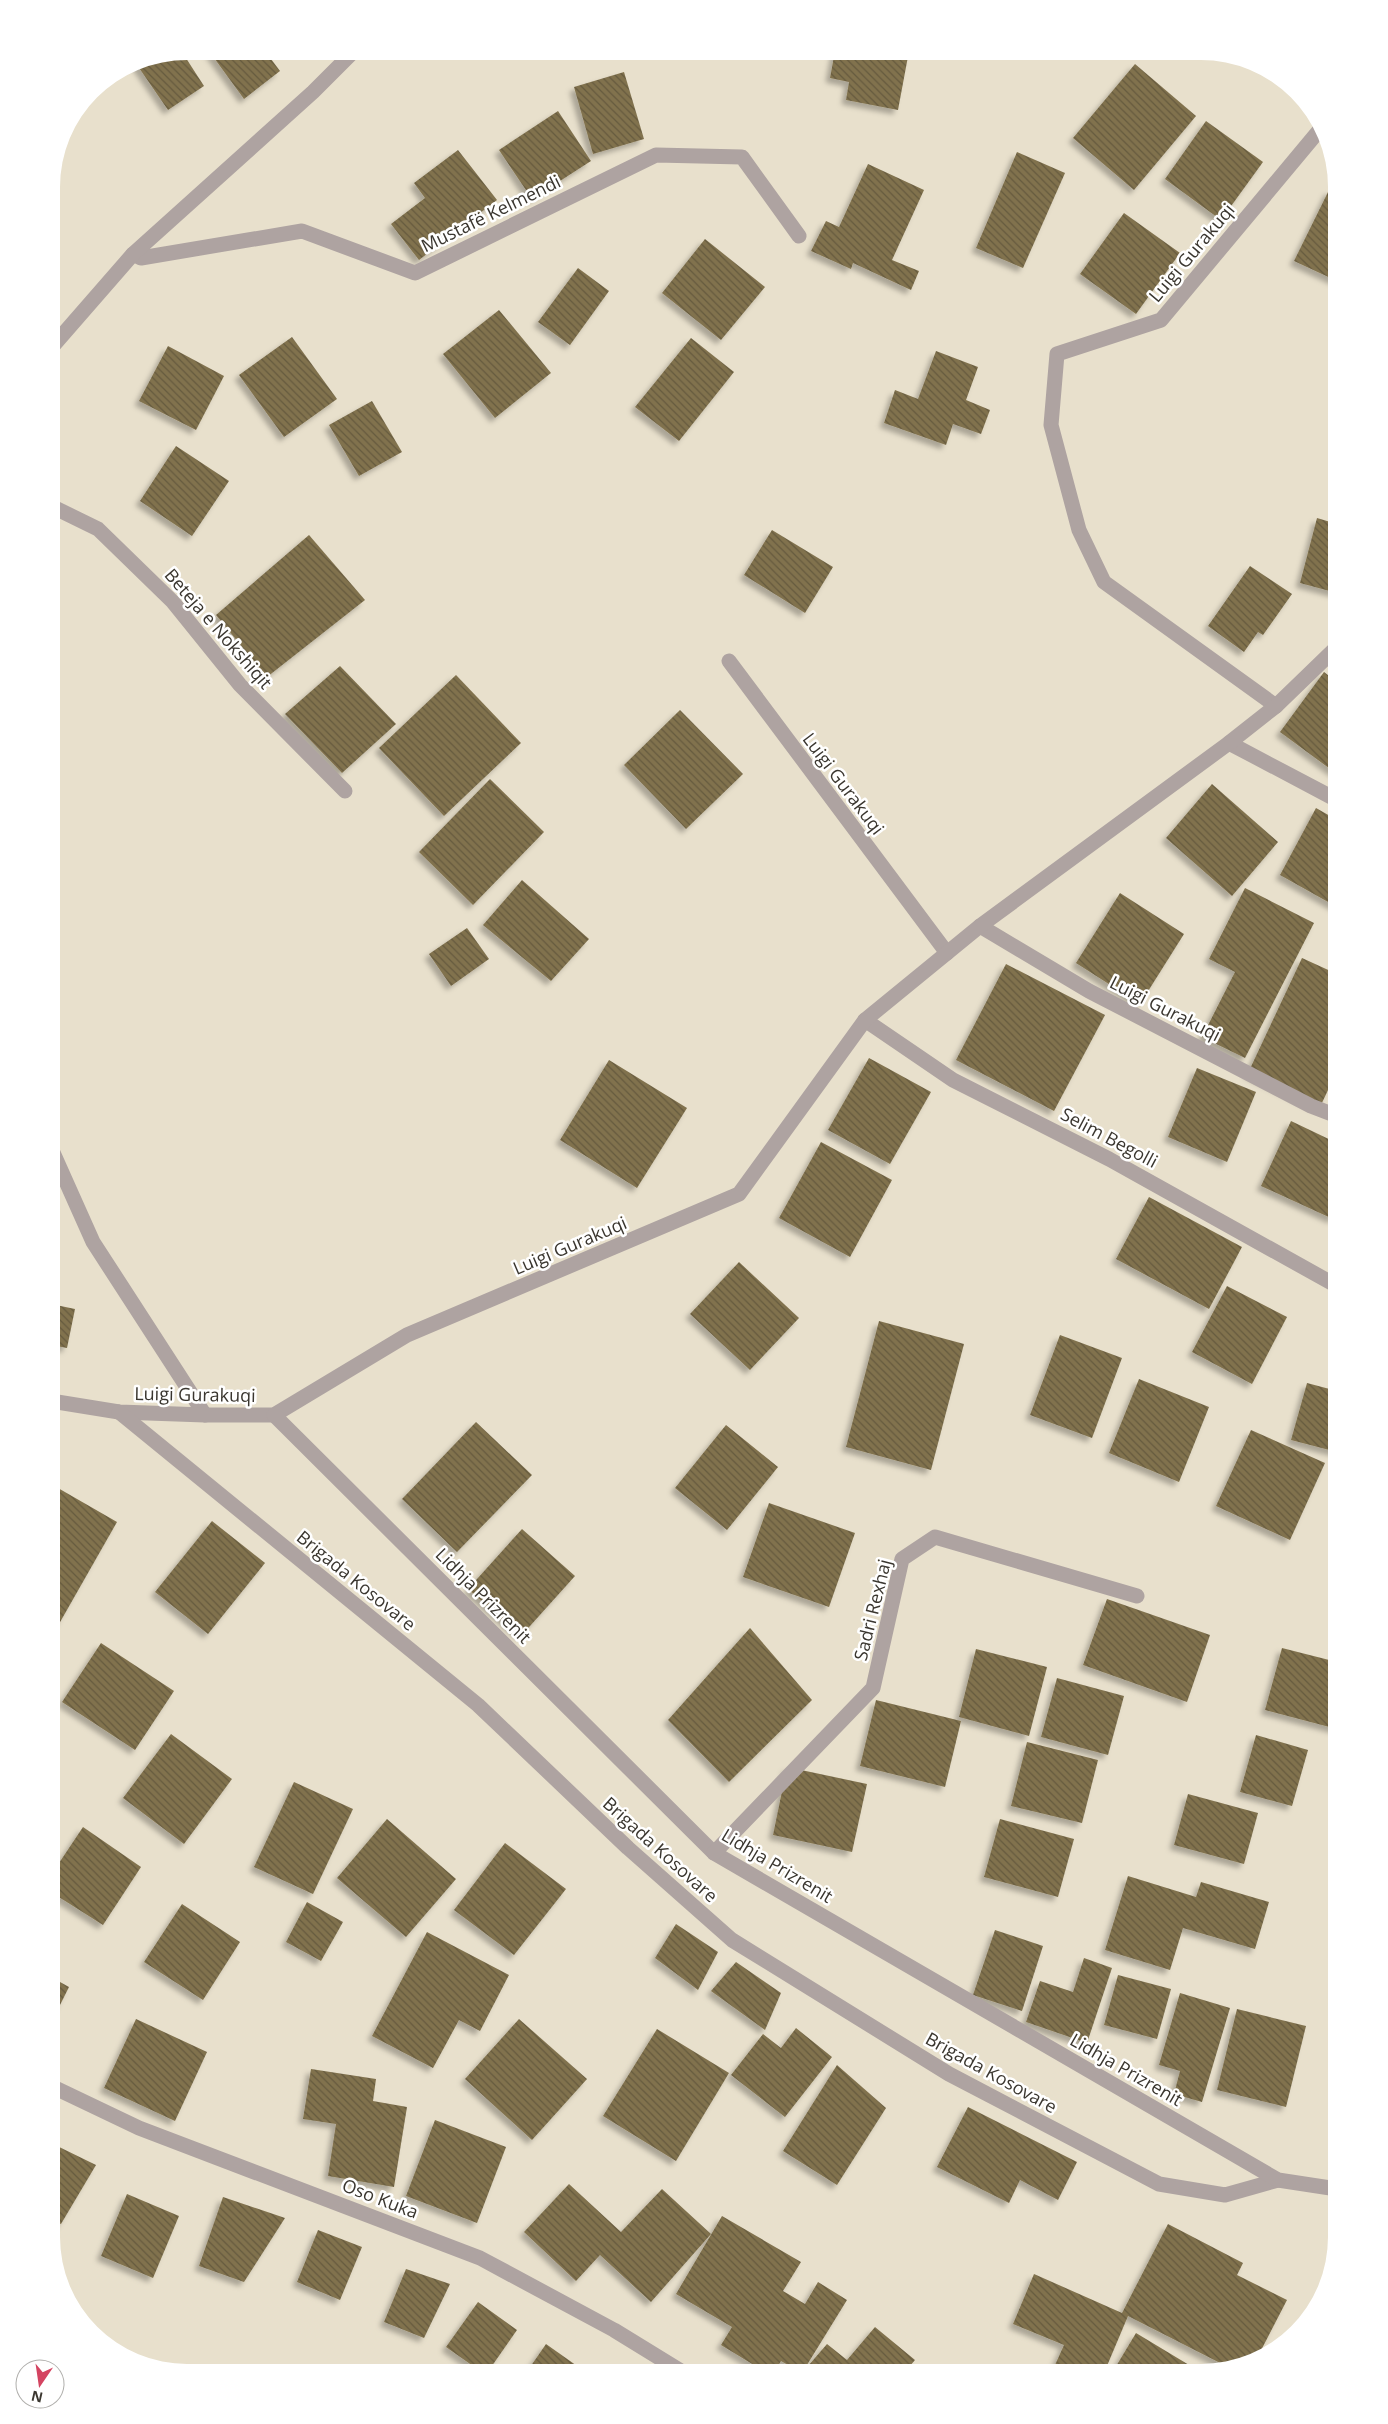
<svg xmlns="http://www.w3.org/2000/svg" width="1388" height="2424" font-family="'Open Sans',sans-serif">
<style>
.building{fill:url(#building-back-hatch);filter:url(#shadow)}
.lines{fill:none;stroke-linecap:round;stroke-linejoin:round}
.minor{stroke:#aea3a1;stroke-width:15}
.labels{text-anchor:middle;stroke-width:5;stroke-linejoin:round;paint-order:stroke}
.street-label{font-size:18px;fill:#3a362f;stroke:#fff}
</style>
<defs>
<pattern id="building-back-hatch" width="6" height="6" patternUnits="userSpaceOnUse" patternTransform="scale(1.25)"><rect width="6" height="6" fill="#81724e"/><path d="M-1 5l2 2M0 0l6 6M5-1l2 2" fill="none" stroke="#655a3e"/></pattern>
<filter id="shadow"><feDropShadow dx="-4.5" dy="4.5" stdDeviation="2.5" flood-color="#0004"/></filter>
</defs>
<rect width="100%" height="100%" fill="#e8e0cc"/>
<g class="building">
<path d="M 209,51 L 265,51 L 280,71 L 244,99 Z"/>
<path d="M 835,51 L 909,51 L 898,110 L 846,100 L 849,82 L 830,78 Z"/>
<path d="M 182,52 L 204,86 L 168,110 L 135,62 Z"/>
<path d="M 1135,64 L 1196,116 L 1134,190 L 1073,138 Z"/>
<path d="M 624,72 L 644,139 L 593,154 L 574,87 Z"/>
<path d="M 558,111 L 591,161 L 532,199 L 499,150 Z"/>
<path d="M 1206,121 L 1263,162 L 1221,220 L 1165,179 Z"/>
<path d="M 458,150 L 497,200 L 419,260 L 391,224 L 425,198 L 414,183 Z"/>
<path d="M 1017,152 L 1065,173 L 1023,268 L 976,248 Z"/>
<path d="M 868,164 L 924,190 L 892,260 L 919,271 L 911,290 L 853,263 L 851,269 L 811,251 L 826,221 L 839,227 Z"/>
<path d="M 1329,190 L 1337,193 L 1337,281 L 1294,261 Z"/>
<path d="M 1124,213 L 1180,253 L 1136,314 L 1080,274 Z"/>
<path d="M 705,239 L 765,287 L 721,340 L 662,293 Z"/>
<path d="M 578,268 L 609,291 L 570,345 L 538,322 Z"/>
<path d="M 499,310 L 551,373 L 495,418 L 443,354 Z"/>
<path d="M 292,337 L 337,399 L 284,437 L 239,375 Z"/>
<path d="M 691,338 L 734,372 L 679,441 L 635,407 Z"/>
<path d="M 168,346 L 224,376 L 196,430 L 139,401 Z"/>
<path d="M 936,351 L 978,367 L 966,400 L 990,410 L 981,434 L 953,424 L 946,445 L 884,423 L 895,390 L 918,399 Z"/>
<path d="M 372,401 L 402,452 L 359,476 L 329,425 Z"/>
<path d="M 176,446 L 229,481 L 192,536 L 140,501 Z"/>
<path d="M 1317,518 L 1337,524 L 1337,593 L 1300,583 Z"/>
<path d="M 772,530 L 833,567 L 805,613 L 744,575 Z"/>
<path d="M 309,535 L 365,600 L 267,677 L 216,615 Z"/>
<path d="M 1250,566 L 1292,594 L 1263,635 L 1258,632 L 1244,652 L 1208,626 Z"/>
<path d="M 340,666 L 396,724 L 342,773 L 285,714 Z"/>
<path d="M 1324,672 L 1337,682 L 1337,774 L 1280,732 Z"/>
<path d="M 456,675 L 521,743 L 444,816 L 379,748 Z"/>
<path d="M 680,710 L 743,774 L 686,829 L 624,765 Z"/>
<path d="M 490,779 L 544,832 L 473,905 L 419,852 Z"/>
<path d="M 1212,784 L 1278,842 L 1232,896 L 1166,838 Z"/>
<path d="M 1316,808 L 1337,820 L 1337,907 L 1280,875 Z"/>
<path d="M 522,880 L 589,939 L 551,981 L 483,925 Z"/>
<path d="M 1245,888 L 1314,923 L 1245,1058 L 1202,1037 L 1235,972 L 1209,959 Z"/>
<path d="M 1120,893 L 1184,934 L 1140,1004 L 1076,963 Z"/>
<path d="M 467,928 L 489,959 L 451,986 L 429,954 Z"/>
<path d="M 1302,958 L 1337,974 L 1337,1071 L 1320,1107 L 1248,1073 Z"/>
<path d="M 1006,964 L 1105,1015 L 1054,1111 L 956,1060 Z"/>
<path d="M 869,1058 L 931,1092 L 890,1164 L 828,1130 Z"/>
<path d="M 609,1060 L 687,1108 L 637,1188 L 560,1140 Z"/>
<path d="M 1197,1068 L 1256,1092 L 1227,1162 L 1168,1137 Z"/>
<path d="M 1291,1121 L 1337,1143 L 1337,1212 L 1333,1219 L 1261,1186 Z"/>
<path d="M 821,1142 L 892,1180 L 850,1257 L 779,1218 Z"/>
<path d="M 1149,1197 L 1242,1247 L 1209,1309 L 1116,1259 Z"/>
<path d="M 739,1262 L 799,1318 L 750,1370 L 690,1314 Z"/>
<path d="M 1227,1286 L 1287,1317 L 1252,1384 L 1192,1352 Z"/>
<path d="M 51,1304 L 75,1309 L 67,1348 L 51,1345 Z"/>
<path d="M 879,1321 L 964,1344 L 931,1470 L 846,1447 Z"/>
<path d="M 1060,1335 L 1122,1358 L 1092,1438 L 1030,1415 Z"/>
<path d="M 1139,1379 L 1209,1407 L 1179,1482 L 1109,1453 Z"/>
<path d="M 1307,1383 L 1337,1391 L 1337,1452 L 1291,1440 Z"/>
<path d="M 476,1422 L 532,1475 L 457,1552 L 402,1499 Z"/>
<path d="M 726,1425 L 778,1467 L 727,1530 L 675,1488 Z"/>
<path d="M 1251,1430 L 1325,1463 L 1290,1540 L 1216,1506 Z"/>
<path d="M 51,1484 L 117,1522 L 51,1638 Z"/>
<path d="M 769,1503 L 855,1533 L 829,1607 L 743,1577 Z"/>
<path d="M 212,1521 L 265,1563 L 208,1634 L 155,1592 Z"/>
<path d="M 522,1529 L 575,1576 L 521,1636 L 468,1589 Z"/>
<path d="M 1107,1599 L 1210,1635 L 1187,1702 L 1083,1665 Z"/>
<path d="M 750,1628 L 812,1700 L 729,1782 L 668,1720 Z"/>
<path d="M 101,1643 L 174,1691 L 135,1750 L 62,1702 Z"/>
<path d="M 1282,1648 L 1337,1662 L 1337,1729 L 1265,1710 Z"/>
<path d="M 976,1649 L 1047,1667 L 1029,1736 L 959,1717 Z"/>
<path d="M 1057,1678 L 1124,1696 L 1108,1755 L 1041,1737 Z"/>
<path d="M 876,1700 L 961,1721 L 945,1787 L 860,1766 Z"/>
<path d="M 171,1734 L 232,1779 L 184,1844 L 123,1798 Z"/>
<path d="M 1256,1735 L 1308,1750 L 1292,1806 L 1240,1792 Z"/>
<path d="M 1027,1742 L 1098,1760 L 1082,1823 L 1011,1806 Z"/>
<path d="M 787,1767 L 867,1784 L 852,1852 L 773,1835 Z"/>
<path d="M 294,1782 L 353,1809 L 313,1894 L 254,1867 Z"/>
<path d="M 1188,1794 L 1258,1813 L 1244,1864 L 1174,1845 Z"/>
<path d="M 387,1819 L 456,1879 L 406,1937 L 337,1878 Z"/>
<path d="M 1000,1819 L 1074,1839 L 1058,1897 L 984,1877 Z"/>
<path d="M 83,1827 L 141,1867 L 103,1925 L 51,1892 L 51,1875 Z"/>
<path d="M 505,1843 L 566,1889 L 514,1955 L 454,1910 Z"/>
<path d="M 1128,1876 L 1196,1897 L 1201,1882 L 1269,1902 L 1255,1949 L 1183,1928 L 1170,1970 L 1105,1950 Z"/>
<path d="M 307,1902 L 343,1922 L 321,1961 L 286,1942 Z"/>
<path d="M 182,1904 L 240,1942 L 203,2000 L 144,1962 Z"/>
<path d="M 676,1924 L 718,1952 L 698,1990 L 655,1958 Z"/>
<path d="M 995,1930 L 1043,1946 L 1022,2011 L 973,1995 Z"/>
<path d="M 427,1932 L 509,1975 L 480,2031 L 459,2020 L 433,2068 L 372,2036 Z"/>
<path d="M 1084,1958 L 1112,1968 L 1087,2043 L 1026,2022 L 1040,1981 L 1073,1992 Z"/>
<path d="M 736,1962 L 781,1993 L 765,2030 L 711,1991 Z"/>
<path d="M 1118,1975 L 1171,1989 L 1157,2039 L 1104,2025 Z"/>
<path d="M 51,1977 L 69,1987 L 51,2023 Z"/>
<path d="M 1180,1993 L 1230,2008 L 1202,2102 L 1174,2094 L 1180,2071 L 1159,2065 Z"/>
<path d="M 1237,2009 L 1306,2026 L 1286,2107 L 1217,2090 Z"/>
<path d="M 136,2019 L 207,2052 L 175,2121 L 104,2088 Z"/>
<path d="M 519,2019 L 587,2079 L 532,2140 L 465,2079 Z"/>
<path d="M 796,2028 L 832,2057 L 785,2117 L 731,2075 L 763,2034 L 781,2048 Z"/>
<path d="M 657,2029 L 729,2073 L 676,2161 L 603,2116 Z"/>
<path d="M 837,2065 L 886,2108 L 837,2185 L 783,2151 Z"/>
<path d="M 311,2069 L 376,2079 L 373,2101 L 407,2107 L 394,2187 L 328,2176 L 336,2124 L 303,2119 Z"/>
<path d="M 968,2107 L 1077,2162 L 1058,2200 L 1020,2180 L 1009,2203 L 937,2167 Z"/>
<path d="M 435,2120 L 506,2147 L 477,2223 L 406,2196 Z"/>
<path d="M 51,2143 L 96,2165 L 61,2224 L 51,2220 Z"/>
<path d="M 569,2184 L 621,2232 L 662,2189 L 711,2234 L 651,2302 L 600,2255 L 576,2281 L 524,2232 Z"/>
<path d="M 127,2194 L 179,2216 L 153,2278 L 101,2256 Z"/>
<path d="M 223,2197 L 285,2218 L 244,2282 L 199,2266 Z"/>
<path d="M 722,2216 L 801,2262 L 783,2291 L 805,2304 L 818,2282 L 847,2300 L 802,2373 L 781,2361 L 774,2373 L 767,2373 L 721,2345 L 732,2327 L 676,2294 Z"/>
<path d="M 1168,2224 L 1243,2263 L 1237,2275 L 1287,2300 L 1256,2360 L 1228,2367 L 1128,2316 L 1104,2373 L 1074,2373 L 1055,2365 L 1064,2345 L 1013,2324 L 1034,2274 L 1122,2313 Z"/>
<path d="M 318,2230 L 362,2247 L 340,2300 L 297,2282 Z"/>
<path d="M 406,2269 L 450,2284 L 424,2338 L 384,2322 Z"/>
<path d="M 478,2302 L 517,2330 L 487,2373 L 483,2373 L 446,2347 Z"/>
<path d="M 875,2327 L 915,2360 L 904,2373 L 802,2373 L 827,2344 L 847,2360 Z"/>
<path d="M 1136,2333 L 1194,2368 L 1191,2373 L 1112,2373 Z"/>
<path d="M 546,2344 L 587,2373 L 526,2373 Z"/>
</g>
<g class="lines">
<g class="minor">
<path d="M 133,254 L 141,258 L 302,231 L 415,273 L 656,155 L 742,157 L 799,236"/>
<path d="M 52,347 L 133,254 L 313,92 L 354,51"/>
<path d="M 51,506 L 98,529 L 173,602 L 240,685 L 345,791"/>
<path d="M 729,661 L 947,953"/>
<path d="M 1276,706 L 1104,582 L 1079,530 L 1051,425 L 1057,354 L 1161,320 L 1322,127"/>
<path d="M 1229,743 L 1337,800"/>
<path d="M 980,926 L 1089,991 L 1311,1106 L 1337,1116"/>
<path d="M 865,1020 L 953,1080 L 1109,1159 L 1337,1286"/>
<path d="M 51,1148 L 93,1242 L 205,1415"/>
<path d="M 51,1401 L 119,1412 L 205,1415 L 274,1415 L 407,1335 L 739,1194 L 865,1020 L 980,926 L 1229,743 L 1276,706 L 1337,647"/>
<path d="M 119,1412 L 478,1705 L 628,1848 L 732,1940 L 949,2074 L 1159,2184 L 1225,2195 L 1278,2180"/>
<path d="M 274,1415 L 714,1853 L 1278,2180 L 1337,2189"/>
<path d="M 714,1853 L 873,1688 L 902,1559 L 935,1537 L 1137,1596"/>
<path d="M 51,2086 L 139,2128 L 480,2258 L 614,2330 L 684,2373"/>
</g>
</g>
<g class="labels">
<g class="street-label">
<text transform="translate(491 214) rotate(-26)" y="6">Mustafë Kelmendi</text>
<text transform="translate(1192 253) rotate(-50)" y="6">Luigi Gurakuqi</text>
<text transform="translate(218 629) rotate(49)" y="6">Beteja e Nokshiqit</text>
<text transform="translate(843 784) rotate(53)" y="6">Luigi Gurakuqi</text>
<text transform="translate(1165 1009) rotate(27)" y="6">Luigi Gurakuqi</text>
<text transform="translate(1109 1138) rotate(28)" y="6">Selim Begolli</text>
<text transform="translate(570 1246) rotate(-23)" y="6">Luigi Gurakuqi</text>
<text transform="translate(195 1395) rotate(1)" y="6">Luigi Gurakuqi</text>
<text transform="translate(356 1581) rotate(39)" y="6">Brigada Kosovare</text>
<text transform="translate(483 1596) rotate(45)" y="6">Lidhja Prizrenit</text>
<text transform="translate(873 1610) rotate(-76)" y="6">Sadri Rexhaj</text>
<text transform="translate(660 1850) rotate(42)" y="6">Brigada Kosovare</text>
<text transform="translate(777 1866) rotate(31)" y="6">Lidhja Prizrenit</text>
<text transform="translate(1126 2070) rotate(30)" y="6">Lidhja Prizrenit</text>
<text transform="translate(991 2073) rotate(29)" y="6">Brigada Kosovare</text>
<text transform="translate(380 2199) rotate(21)" y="6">Oso Kuka</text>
</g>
</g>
<path d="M0 0H1388V2424H0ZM187 60H1201A127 127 0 0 1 1328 187V2237A127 127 0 0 1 1201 2364H187A127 127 0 0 1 60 2237V187A127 127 0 0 1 187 60Z" fill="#fff" fill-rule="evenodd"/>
<g transform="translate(40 2384) rotate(193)"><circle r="24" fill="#ffffff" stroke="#b0afac"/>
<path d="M0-4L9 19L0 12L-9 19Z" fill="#d44461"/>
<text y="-8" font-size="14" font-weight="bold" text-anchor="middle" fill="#3a362f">N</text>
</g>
</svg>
